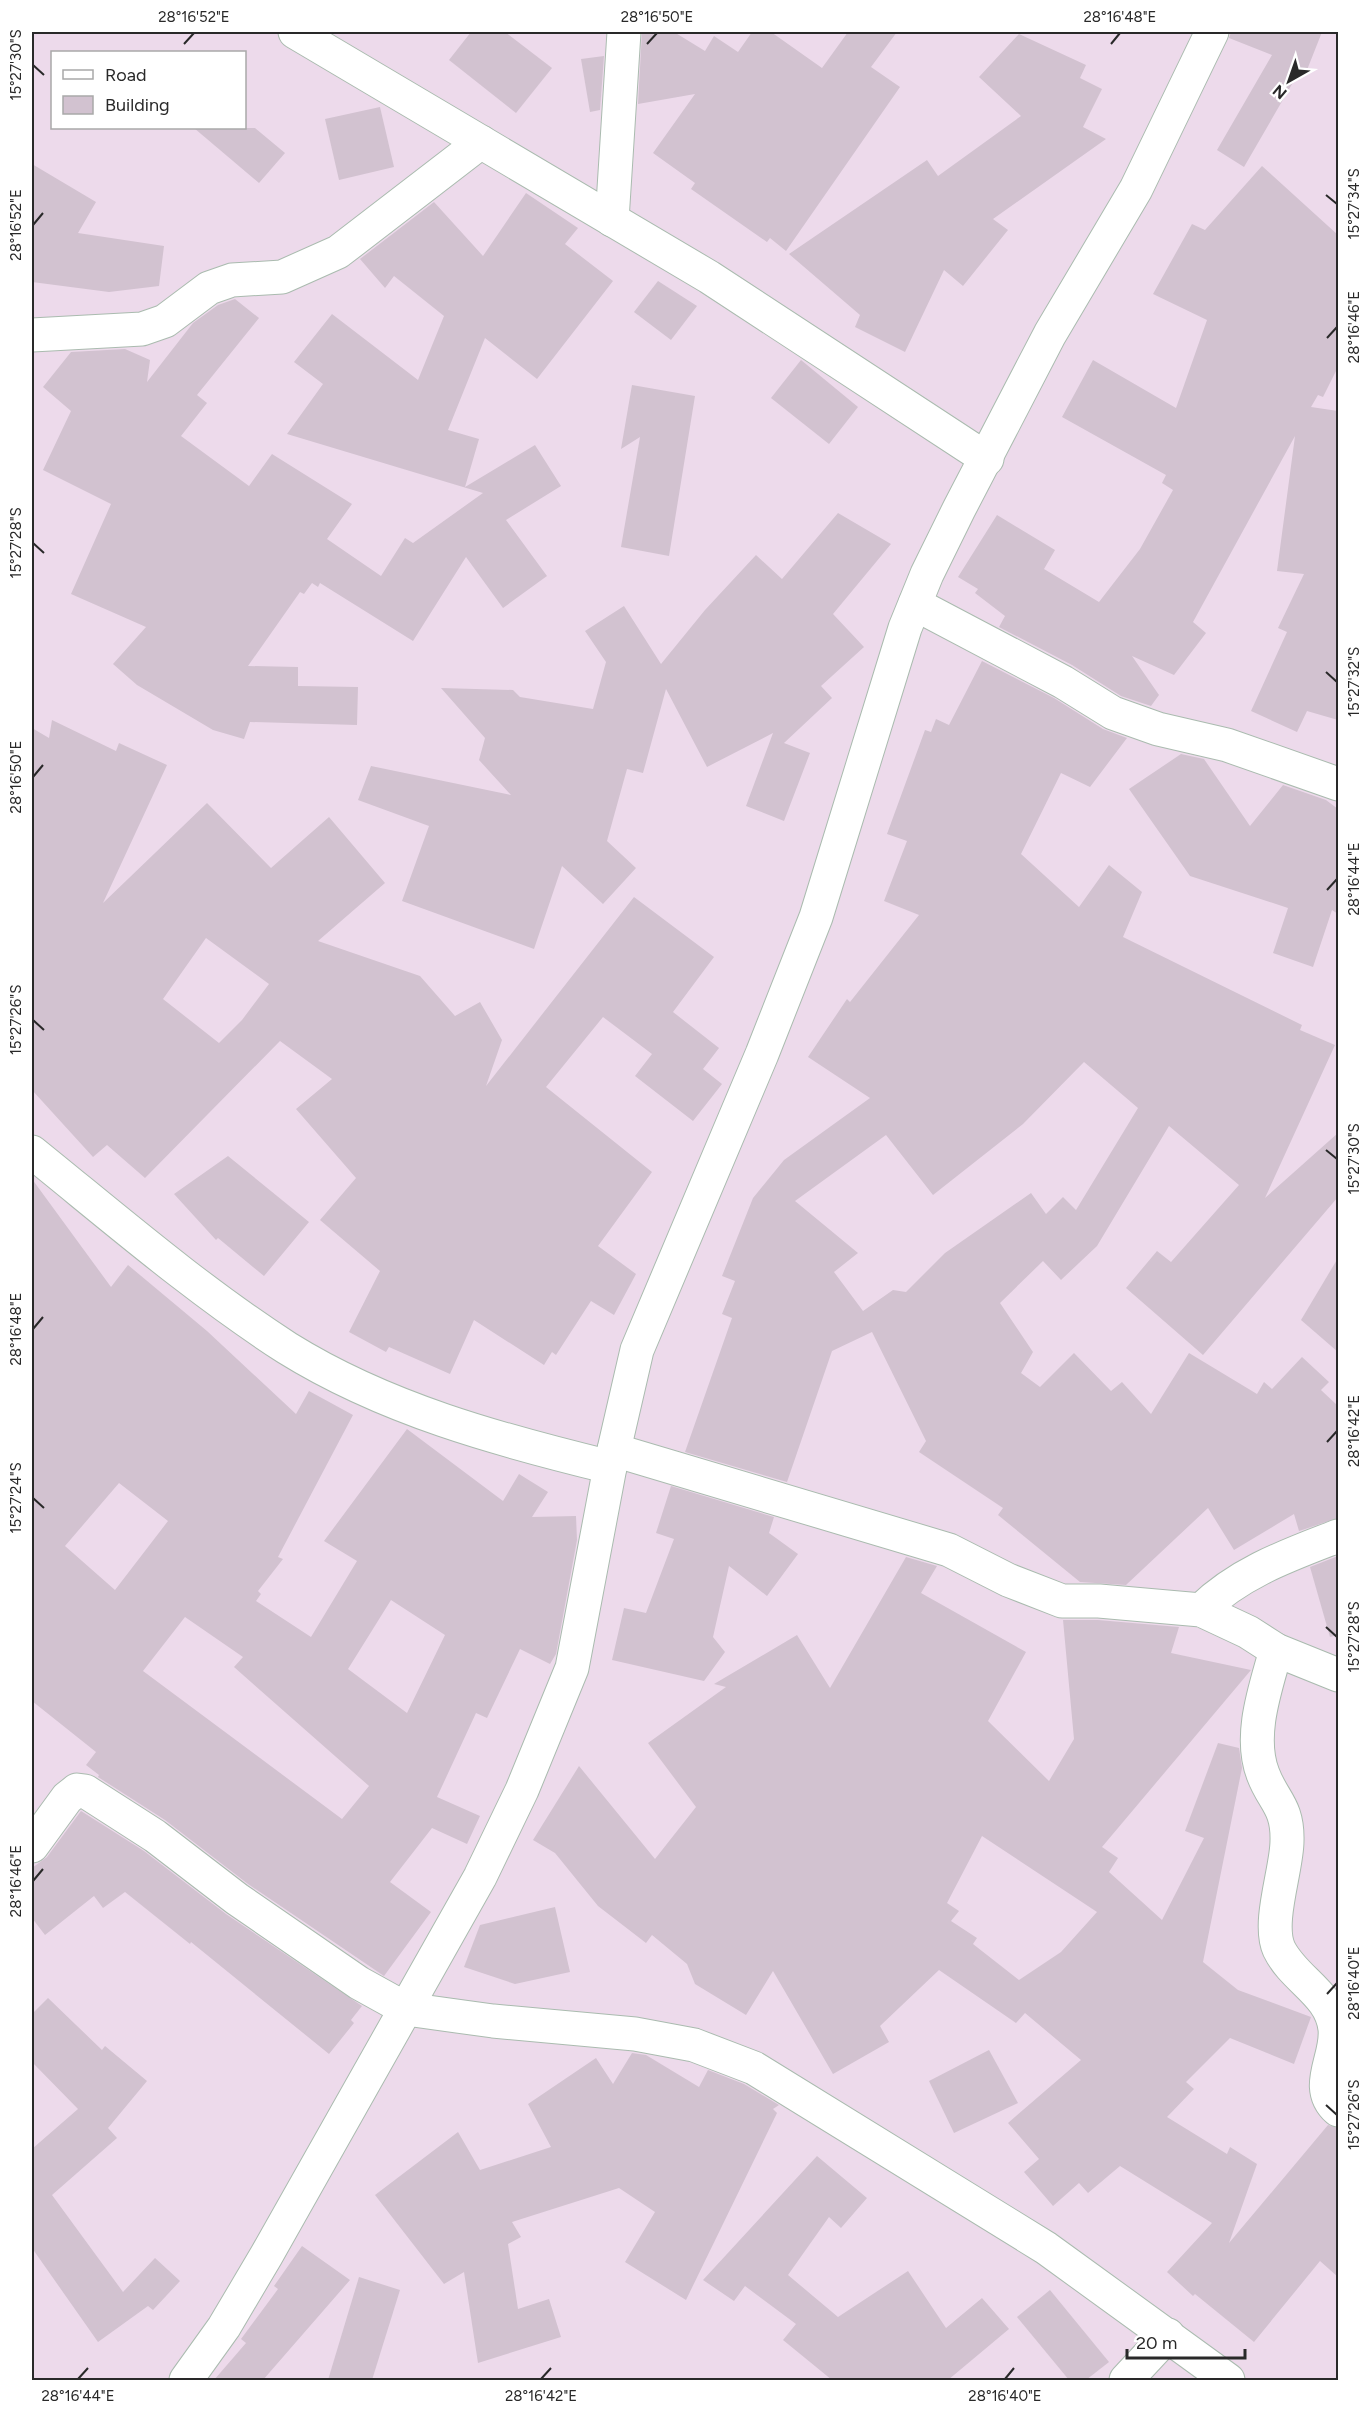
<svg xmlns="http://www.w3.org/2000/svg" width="1370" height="2412" font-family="Figtree,sans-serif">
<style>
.building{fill:#d2c2d0;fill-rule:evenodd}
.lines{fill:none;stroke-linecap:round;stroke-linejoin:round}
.minor-casing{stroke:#aabbaf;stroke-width:35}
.minor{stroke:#fff;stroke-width:33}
.ticks{fill:none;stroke:#292929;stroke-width:2}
.neatline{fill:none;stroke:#292929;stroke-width:2}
.ticks-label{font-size:15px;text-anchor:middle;fill:#292929}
</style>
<rect width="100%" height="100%" fill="#eddaeb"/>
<g class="building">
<path d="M 471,32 L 505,32 L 552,68 L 516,113 L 449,60 Z"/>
<path d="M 642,32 L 674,32 L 705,51 L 714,36 L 738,52 L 752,32 L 771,32 L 822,68 L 848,32 L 897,32 L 871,67 L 900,87 L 786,251 L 770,238 L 767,242 L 691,189 L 695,183 L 653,153 L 695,94 L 638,104 Z"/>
<path d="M 1231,32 L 1322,32 L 1305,75 L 1299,72 L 1244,167 L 1217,150 L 1272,55 L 1229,38 Z"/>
<path d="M 1019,34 L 1086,65 L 1080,78 L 1102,89 L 1083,127 L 1106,139 L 993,219 L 1008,230 L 963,286 L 944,270 L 905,352 L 855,327 L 860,315 L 789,254 L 927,160 L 938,176 L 1021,116 L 979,77 Z"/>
<path d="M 604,56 L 600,110 L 590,112 L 581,59 Z"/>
<path d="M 380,107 L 394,167 L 339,180 L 325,119 Z"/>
<path d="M 194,128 L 255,128 L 285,153 L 259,183 Z"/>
<path d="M 32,164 L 96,202 L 78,233 L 164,246 L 159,286 L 109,292 L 32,282 Z"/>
<path d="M 1262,166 L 1338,235 L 1338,367 L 1323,397 L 1318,395 L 1311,407 L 1338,411 L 1338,720 L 1307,711 L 1297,732 L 1251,711 L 1287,632 L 1278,628 L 1304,574 L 1277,571 L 1295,436 L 1193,622 L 1206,633 L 1174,675 L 1132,656 L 1159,695 L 1151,706 L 1121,696 L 1072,665 L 999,627 L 1005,616 L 975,593 L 978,589 L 958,577 L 997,515 L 1055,550 L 1044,569 L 1099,602 L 1140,549 L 1173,490 L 1162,483 L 1166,475 L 1062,417 L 1093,360 L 1176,408 L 1207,320 L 1153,294 L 1192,224 L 1205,230 Z"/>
<path d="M 526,193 L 578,228 L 565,244 L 613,281 L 537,379 L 485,338 L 448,430 L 479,439 L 465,487 L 535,445 L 561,486 L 506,520 L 547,576 L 503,608 L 466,557 L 413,641 L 320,583 L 318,587 L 312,583 L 304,594 L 300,592 L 248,666 L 298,667 L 298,686 L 358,687 L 357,725 L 250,722 L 244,739 L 213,730 L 137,685 L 113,664 L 146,627 L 71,594 L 111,504 L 43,470 L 71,411 L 43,387 L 71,352 L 125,349 L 150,360 L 147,382 L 193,323 L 218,305 L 235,299 L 259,318 L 197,395 L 207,403 L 181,436 L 249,486 L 272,454 L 352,504 L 327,539 L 381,576 L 405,538 L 413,543 L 483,493 L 287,434 L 323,384 L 294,362 L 332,314 L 418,380 L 444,316 L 394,276 L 385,288 L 360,259 L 434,202 L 483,256 Z"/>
<path d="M 658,281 L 697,306 L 671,340 L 634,312 Z"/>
<path d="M 801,360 L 858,407 L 829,444 L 771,398 Z"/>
<path d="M 632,385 L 695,396 L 669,556 L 621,547 L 640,437 L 621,449 Z"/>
<path d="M 838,513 L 891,544 L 833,614 L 864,647 L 821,686 L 832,698 L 784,743 L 810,753 L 784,821 L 746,806 L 773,733 L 707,767 L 666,689 L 643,773 L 627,769 L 607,841 L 636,868 L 603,904 L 562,866 L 534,949 L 402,901 L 429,826 L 358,800 L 371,766 L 511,795 L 479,760 L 485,738 L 441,688 L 513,690 L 520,697 L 593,709 L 606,662 L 585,631 L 624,606 L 661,664 L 705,610 L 756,555 L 782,579 Z"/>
<path d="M 982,661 L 1054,698 L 1103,729 L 1127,738 L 1090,787 L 1061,773 L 1021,854 L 1079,907 L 1109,865 L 1142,892 L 1123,937 L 1302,1025 L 1300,1030 L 1335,1045 L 1265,1198 L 1338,1133 L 1338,1197 L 1203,1355 L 1126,1288 L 1157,1251 L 1171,1262 L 1239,1185 L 1169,1126 L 1097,1246 L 1061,1280 L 1043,1261 L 1000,1303 L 1033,1352 L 1021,1373 L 1040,1387 L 1074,1353 L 1111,1391 L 1122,1382 L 1151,1414 L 1189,1353 L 1257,1394 L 1264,1382 L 1272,1389 L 1302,1357 L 1329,1382 L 1321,1390 L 1338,1406 L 1338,1518 L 1299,1531 L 1294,1514 L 1234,1550 L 1208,1508 L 1126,1585 L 1080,1582 L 998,1515 L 1003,1508 L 919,1452 L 926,1441 L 872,1332 L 832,1351 L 787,1482 L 685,1452 L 732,1318 L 722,1314 L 735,1281 L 722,1276 L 753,1198 L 784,1160 L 870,1098 L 808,1057 L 847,999 L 850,1002 L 919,915 L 884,901 L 907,841 L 887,834 L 925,730 L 931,732 L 936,719 L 949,725 ZM 1084,1062 L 1138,1108 L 1076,1210 L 1063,1197 L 1046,1214 L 1031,1193 L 945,1253 L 906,1292 L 893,1290 L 863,1311 L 834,1272 L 858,1253 L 795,1201 L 886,1135 L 933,1195 L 1023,1124 Z"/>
<path d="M 52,720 L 116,751 L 119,743 L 167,765 L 103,903 L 207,803 L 271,868 L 329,817 L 385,883 L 318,941 L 420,976 L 455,1016 L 480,1002 L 502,1040 L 486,1086 L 634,897 L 714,957 L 673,1012 L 719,1048 L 703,1069 L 722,1084 L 693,1121 L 635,1076 L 652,1054 L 603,1017 L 546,1087 L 652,1172 L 598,1246 L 636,1274 L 614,1315 L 591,1301 L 556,1355 L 552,1352 L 544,1365 L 474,1320 L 450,1374 L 389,1347 L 386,1352 L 349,1332 L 380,1271 L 320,1220 L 356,1178 L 296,1109 L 332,1079 L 280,1041 L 145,1178 L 107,1145 L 93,1157 L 32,1090 L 32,728 L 49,738 ZM 206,938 L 269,984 L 242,1020 L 219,1043 L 163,999 Z"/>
<path d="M 1181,754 L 1204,759 L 1250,826 L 1283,785 L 1326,800 L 1338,809 L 1338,914 L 1332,910 L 1313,967 L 1273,953 L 1288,908 L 1190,876 L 1129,789 Z"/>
<path d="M 228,1156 L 309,1222 L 264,1276 L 218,1238 L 216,1240 L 174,1194 Z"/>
<path d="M 32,1179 L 111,1287 L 128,1265 L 207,1331 L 296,1414 L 309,1391 L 353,1415 L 278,1557 L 283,1559 L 258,1591 L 261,1594 L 256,1601 L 311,1637 L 357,1561 L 324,1541 L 407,1429 L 503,1501 L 519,1474 L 548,1492 L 532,1517 L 576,1516 L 577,1540 L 556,1654 L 550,1664 L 520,1649 L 487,1718 L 476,1713 L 437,1797 L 480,1816 L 467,1844 L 432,1828 L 390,1882 L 431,1912 L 384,1976 L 248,1884 L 165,1820 L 98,1777 L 99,1775 L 86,1765 L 96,1752 L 32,1701 ZM 119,1483 L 168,1521 L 115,1590 L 65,1546 ZM 391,1600 L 445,1635 L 407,1713 L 348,1669 ZM 185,1617 L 243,1657 L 234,1667 L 369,1786 L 342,1819 L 143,1671 Z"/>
<path d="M 1338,1258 L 1338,1352 L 1301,1320 Z"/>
<path d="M 671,1486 L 774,1517 L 769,1533 L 798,1554 L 767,1596 L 729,1566 L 713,1637 L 725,1652 L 704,1681 L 612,1660 L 624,1608 L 646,1613 L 674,1539 L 656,1533 Z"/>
<path d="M 1338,1556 L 1338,1635 L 1330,1637 L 1310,1567 Z"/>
<path d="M 906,1557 L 937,1566 L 921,1593 L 1026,1652 L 988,1721 L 1049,1781 L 1074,1739 L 1063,1620 L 1098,1620 L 1179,1627 L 1171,1653 L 1251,1670 L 1102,1847 L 1118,1858 L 1109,1872 L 1162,1920 L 1204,1838 L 1185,1831 L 1218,1743 L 1239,1748 L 1242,1768 L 1203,1962 L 1238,1990 L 1311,2017 L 1294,2064 L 1230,2038 L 1186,2082 L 1194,2089 L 1167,2117 L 1227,2154 L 1230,2147 L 1257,2164 L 1229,2243 L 1328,2125 L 1338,2128 L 1338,2277 L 1320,2261 L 1254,2342 L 1195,2294 L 1193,2296 L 1167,2272 L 1212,2223 L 1120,2166 L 1088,2193 L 1079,2183 L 1053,2206 L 1024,2172 L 1039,2159 L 1008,2123 L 1081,2060 L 1025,2013 L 1016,2023 L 939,1970 L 880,2026 L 889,2042 L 833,2074 L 773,1971 L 746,2015 L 695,1984 L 687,1964 L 652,1935 L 646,1943 L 598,1906 L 555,1853 L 533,1840 L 579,1766 L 655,1859 L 696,1807 L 648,1743 L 726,1687 L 714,1684 L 797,1635 L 830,1688 ZM 982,1836 L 1097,1912 L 1061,1952 L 1019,1980 L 973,1944 L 977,1938 L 951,1921 L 959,1911 L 947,1903 Z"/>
<path d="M 81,1811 L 144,1851 L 226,1914 L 362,2006 L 351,2020 L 354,2023 L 329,2054 L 191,1942 L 190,1944 L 125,1892 L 103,1908 L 94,1896 L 45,1935 L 32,1918 L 32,1868 L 47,1857 Z"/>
<path d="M 555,1907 L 570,1972 L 515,1984 L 464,1967 L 480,1925 Z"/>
<path d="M 48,1998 L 102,2050 L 105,2046 L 147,2081 L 108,2128 L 117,2138 L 52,2195 L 123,2292 L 155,2258 L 180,2281 L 153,2310 L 148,2306 L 98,2342 L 32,2248 L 32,2149 L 78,2109 L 32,2062 L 32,2014 Z"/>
<path d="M 989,2050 L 1018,2103 L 954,2133 L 929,2081 Z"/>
<path d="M 632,2053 L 646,2055 L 699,2087 L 708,2070 L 744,2084 L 779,2105 L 773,2109 L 777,2113 L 686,2300 L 625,2262 L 655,2212 L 619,2188 L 512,2222 L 521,2237 L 508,2244 L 518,2309 L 549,2299 L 561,2337 L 478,2363 L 464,2272 L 444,2284 L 375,2195 L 458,2132 L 480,2170 L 551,2147 L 528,2104 L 596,2058 L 613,2084 Z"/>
<path d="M 817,2156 L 867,2198 L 841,2228 L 829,2217 L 788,2275 L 838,2317 L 908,2271 L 946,2328 L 982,2298 L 1009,2329 L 948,2380 L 832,2380 L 783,2340 L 796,2324 L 745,2286 L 734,2301 L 703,2280 Z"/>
<path d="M 302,2246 L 350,2280 L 263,2380 L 214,2380 L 246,2343 L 241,2339 L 278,2289 L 274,2286 Z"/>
<path d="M 359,2277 L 400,2290 L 372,2380 L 328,2380 Z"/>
<path d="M 1050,2290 L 1109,2362 L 1086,2380 L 1069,2380 L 1017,2317 Z"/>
</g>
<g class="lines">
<g class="minor-casing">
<g id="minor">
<path d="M 295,32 L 709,277 L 987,459"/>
<path d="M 612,220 L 624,32"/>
<path d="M 32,335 L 142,329 L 165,321 L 209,288 L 232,280 L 282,277 L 338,252 L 481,142"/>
<path d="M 915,604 L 1063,682 L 1113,713 L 1158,729 L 1227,745 L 1338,784"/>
<path d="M 32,1152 C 115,1219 197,1290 287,1348 C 385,1409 499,1440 610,1467"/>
<path d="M 614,1450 L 949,1550 L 1008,1580 L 1062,1601 L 1099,1601 L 1201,1610 L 1248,1632 L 1276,1650 L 1338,1675"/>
<path d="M 1201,1610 C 1240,1572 1289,1555 1338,1536"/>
<path d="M 1276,1650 C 1266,1687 1248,1735 1263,1774 C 1273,1801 1288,1806 1287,1841 C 1287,1869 1267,1922 1279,1949 C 1294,1980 1331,1993 1335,2029 C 1338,2058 1312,2087 1338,2110"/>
<path d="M 32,1846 L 67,1798 L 77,1790 L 85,1791 L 155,1836 L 237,1899 L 359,1983 L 406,2009 L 493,2021 L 635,2034 L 694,2045 L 754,2068 L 1046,2248 L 1228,2380"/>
<path d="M 186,2380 L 224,2327 L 266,2256 L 480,1877 L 522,1790 L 572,1668 L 610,1467 L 637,1350 L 762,1054 L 816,917 L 905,628 L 927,574 L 959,509 L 1050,334 L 1136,189 L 1212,32"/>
<path d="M 1126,2380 L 1168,2335"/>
</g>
</g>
<use href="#minor" class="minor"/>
</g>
<path class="ticks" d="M 184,44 L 194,33M 647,44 L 657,33M 1111,44 L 1120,33M 33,65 L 44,75M 1326,195 L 1337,204M 33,225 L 43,213M 1327,338 L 1337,327M 33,543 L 44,553M 1326,672 L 1337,682M 33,777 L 43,765M 1327,890 L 1337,879M 33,1020 L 44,1030M 1326,1150 L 1337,1159M 33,1329 L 43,1317M 1327,1442 L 1337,1431M 33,1498 L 44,1508M 1326,1627 L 1337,1637M 33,1881 L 43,1869M 1327,1994 L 1337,1983M 1326,2105 L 1337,2115M 78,2379 L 88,2368M 541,2379 L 551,2368M 1005,2379 L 1014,2368"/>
<rect width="1370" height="2412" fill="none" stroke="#ffffff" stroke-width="66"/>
<rect x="51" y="51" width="195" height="78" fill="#ffffff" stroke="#a9a9a9" stroke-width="1.5"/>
<rect x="63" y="70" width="30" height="9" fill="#ffffff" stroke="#a9a9a9" stroke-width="1.5"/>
<text x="105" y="81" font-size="18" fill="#292929">Road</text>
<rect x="63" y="96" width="30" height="18" fill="#d2c2d0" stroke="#a9a9a9" stroke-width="1.5"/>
<text x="105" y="111" font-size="18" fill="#292929">Building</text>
<g transform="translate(1289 81) rotate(220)" stroke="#ffffff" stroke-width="4.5" paint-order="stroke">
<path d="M0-4.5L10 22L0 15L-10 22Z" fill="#292929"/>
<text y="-9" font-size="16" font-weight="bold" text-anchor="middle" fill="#292929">N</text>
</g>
<path d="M1127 2349v9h118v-9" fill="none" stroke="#292929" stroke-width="3"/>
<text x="1136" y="2349" font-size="18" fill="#292929" stroke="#ffffff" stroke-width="4.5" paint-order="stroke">20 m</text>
<rect x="33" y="33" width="1304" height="2346" class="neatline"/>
<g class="ticks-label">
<text x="194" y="22">28°16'52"E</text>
<text x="657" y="22">28°16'50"E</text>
<text x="1120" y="22">28°16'48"E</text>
<text transform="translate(16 65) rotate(-90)" y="5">15°27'30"S</text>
<text transform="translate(1354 204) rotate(-90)" y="5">15°27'34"S</text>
<text transform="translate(16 225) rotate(-90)" y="5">28°16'52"E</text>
<text transform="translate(1354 327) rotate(-90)" y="5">28°16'46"E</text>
<text transform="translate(16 543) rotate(-90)" y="5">15°27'28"S</text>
<text transform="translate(1354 682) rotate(-90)" y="5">15°27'32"S</text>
<text transform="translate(16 777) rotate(-90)" y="5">28°16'50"E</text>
<text transform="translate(1354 879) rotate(-90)" y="5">28°16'44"E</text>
<text transform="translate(16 1020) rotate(-90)" y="5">15°27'26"S</text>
<text transform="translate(1354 1159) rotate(-90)" y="5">15°27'30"S</text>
<text transform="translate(16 1329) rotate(-90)" y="5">28°16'48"E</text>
<text transform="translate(1354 1431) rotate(-90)" y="5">28°16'42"E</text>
<text transform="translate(16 1498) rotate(-90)" y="5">15°27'24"S</text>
<text transform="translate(1354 1637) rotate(-90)" y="5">15°27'28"S</text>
<text transform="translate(16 1881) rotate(-90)" y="5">28°16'46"E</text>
<text transform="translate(1354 1983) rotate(-90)" y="5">28°16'40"E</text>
<text transform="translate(1354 2115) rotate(-90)" y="5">15°27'26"S</text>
<text x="78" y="2401">28°16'44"E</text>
<text x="541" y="2401">28°16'42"E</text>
<text x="1005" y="2401">28°16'40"E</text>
</g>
</svg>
